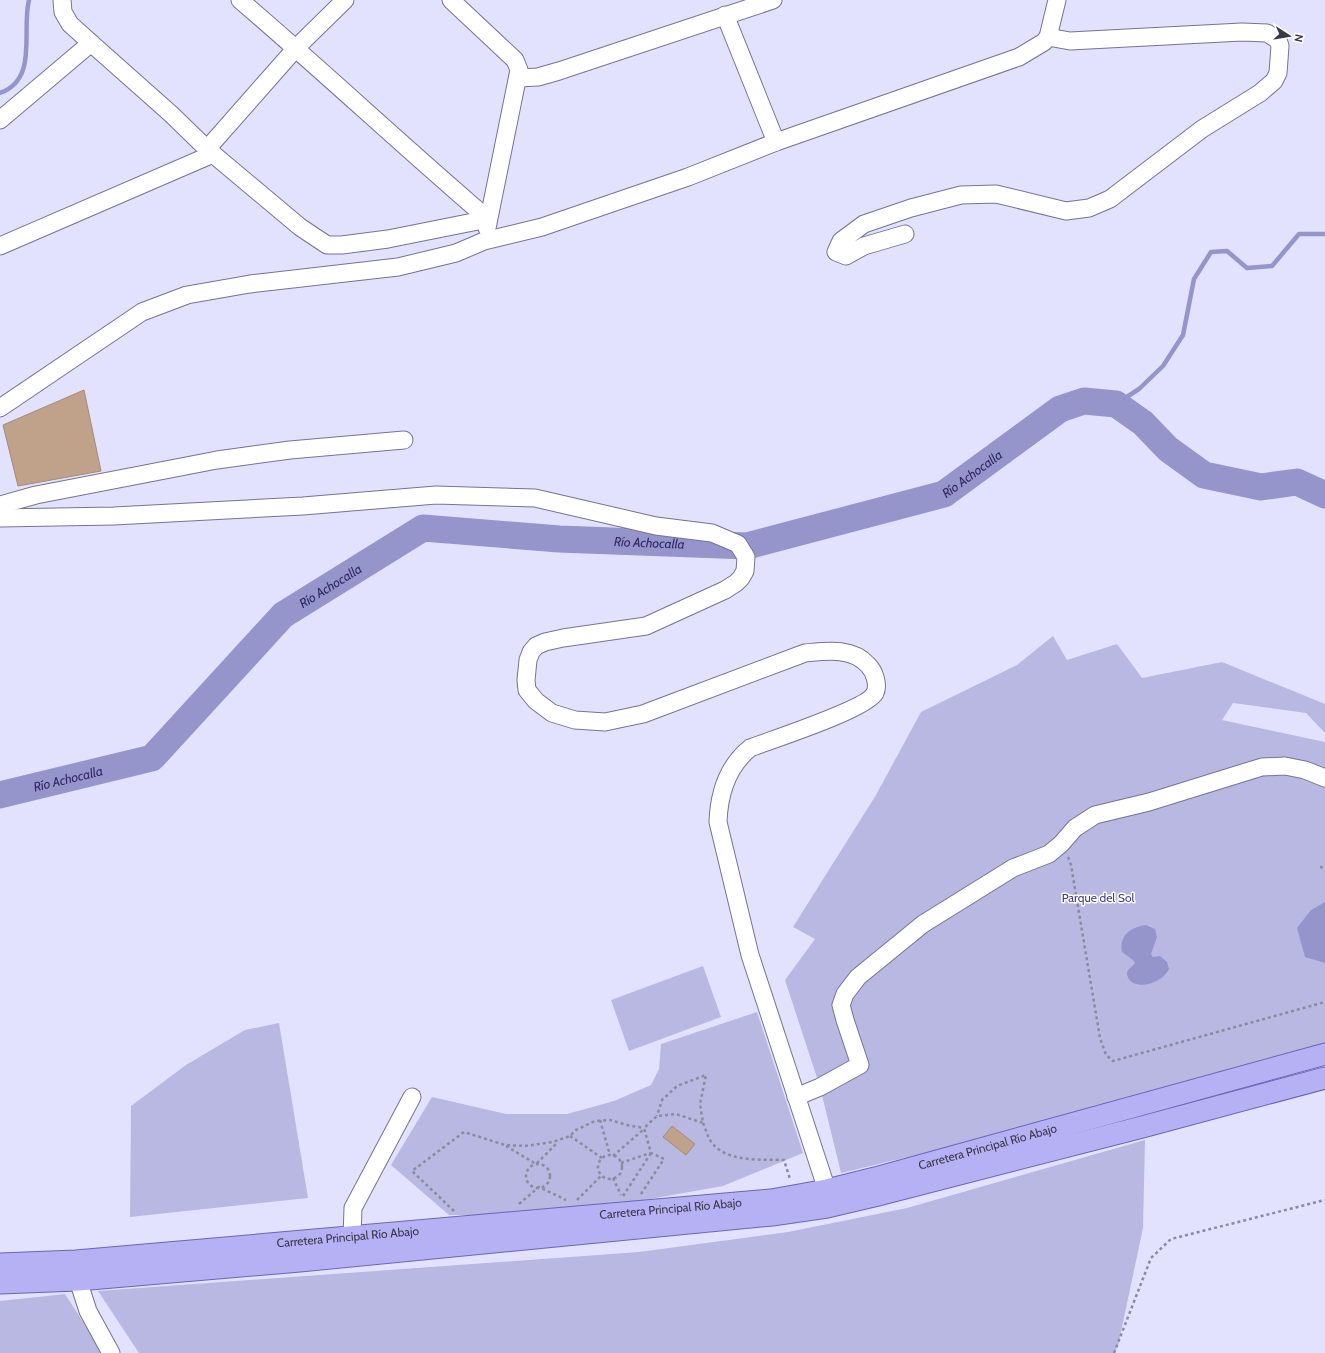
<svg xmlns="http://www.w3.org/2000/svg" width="1325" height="1353" font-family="Cabin,sans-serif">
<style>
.green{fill:#b8b8e3}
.water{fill:#9695cb}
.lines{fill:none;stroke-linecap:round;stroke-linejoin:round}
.stream{stroke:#9695cb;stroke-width:4.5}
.river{stroke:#9695cb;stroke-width:27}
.building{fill:#c0a28a;stroke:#a78a73}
.minor-casing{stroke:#747493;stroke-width:19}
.major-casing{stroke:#6b65b4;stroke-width:23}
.path{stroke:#8b8ba0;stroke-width:2.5;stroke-dasharray:3 3;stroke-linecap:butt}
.minor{stroke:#fff;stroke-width:17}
.major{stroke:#b6b0f5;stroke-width:21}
.labels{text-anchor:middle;stroke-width:3;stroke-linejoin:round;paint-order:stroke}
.park-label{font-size:12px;fill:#443e81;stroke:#fff}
.street-label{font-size:12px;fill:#393947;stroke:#fff}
.water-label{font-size:13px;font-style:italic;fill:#302767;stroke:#fff}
</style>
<rect width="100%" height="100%" fill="#e2e2ff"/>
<g class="green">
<path d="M 1053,636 L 1067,660 L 1117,644 L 1142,678 L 1222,662 L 1325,704 L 1325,733 L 1306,713 L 1233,703 L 1222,720 L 1325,742 L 1325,1044 L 1050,1123 L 841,1173 L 820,1087 L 785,980 L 815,939 L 793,927 L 876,795 L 921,712 L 1017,665 Z"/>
<path d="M 703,966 L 721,1017 L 629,1051 L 611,1000 Z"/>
<path d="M 757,1012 L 803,1153 L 723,1186 L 633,1202 L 515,1215 L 449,1215 L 391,1165 L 432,1097 L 506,1114 L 567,1114 L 614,1101 L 651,1085 L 659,1069 L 661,1044 Z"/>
<path d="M 279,1023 L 308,1198 L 130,1217 L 131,1106 L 186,1065 L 245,1030 Z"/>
<path d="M 1145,1140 L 1143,1228 L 1118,1346 L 1114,1353 L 139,1353 L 98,1291 L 639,1252 L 788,1232 L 907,1208 Z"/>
<path d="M 65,1294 L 103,1353 L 0,1353 L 0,1301 Z"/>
</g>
<g class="water">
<path d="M 1325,902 L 1325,963 L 1305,957 L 1297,928 L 1311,910 Z"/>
<path d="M 1146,925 L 1155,929 L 1157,937 L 1151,954 L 1153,957 L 1160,956 L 1167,962 L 1169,969 C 1161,986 1128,992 1127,973 C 1127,969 1133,966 1135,963 L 1133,960 L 1122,952 C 1119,935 1131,927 1146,925 Z"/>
</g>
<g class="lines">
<g class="stream">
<path d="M 0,93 C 39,79 21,31 29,0"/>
<path d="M 1116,404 L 1139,389 L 1163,366 L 1183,335 L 1194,279 L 1211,252 L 1227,251 L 1247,268 L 1272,266 L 1299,234 L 1325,234"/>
</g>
<path class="river" id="s1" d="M 0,795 L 152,758 L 283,615 L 423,528 L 559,539 L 747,546 L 944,494 L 1060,409 L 1084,401 L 1116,404 L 1143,423 L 1168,449 L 1204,475 L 1261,487 L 1297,482 L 1325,495"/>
</g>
<g class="building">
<path d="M 84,390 L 101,471 L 18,486 L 3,425 Z"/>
<path d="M 672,1126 L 695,1144 L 686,1155 L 663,1137 Z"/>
</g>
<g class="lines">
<g class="minor-casing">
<g id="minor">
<path d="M 62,0 L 63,12 L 70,24 L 91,43 L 171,114 L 207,149 L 300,227 L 327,245 L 342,245 L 388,239 L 488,219"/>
<path d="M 240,0 C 324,72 404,147 488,219"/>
<path d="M 451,0 L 515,60 L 519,70 L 487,228"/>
<path d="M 725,15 L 776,142"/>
<path d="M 518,78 L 538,77 L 559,71 L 773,0"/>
<path d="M 0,120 L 91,43"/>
<path d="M 207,149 L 296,48 L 345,0"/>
<path d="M 905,234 L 864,246 L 846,256 L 836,252 L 841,241 L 864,224 L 911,208 L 961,195 L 996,194 L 1066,211 L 1089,208 L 1110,199 L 1202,129 L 1260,93 L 1274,81 L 1278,73 L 1280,46 L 1278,40 L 1267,33 L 1242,32 L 1070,41 L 1048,37"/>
<path d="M 0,246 L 213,154"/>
<path d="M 0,408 L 142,312 L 187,295 L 250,284 L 398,267 L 456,253 L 484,241 L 542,227 L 688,177 L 776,142 L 1019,57 L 1044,42 L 1048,37 L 1057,0"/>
<path d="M 0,505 L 36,495 L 217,460 L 290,450 L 404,440"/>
<path d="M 0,518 L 114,516 L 303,506 L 436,495 L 535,498 L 656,526 L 712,533 L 738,544 L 746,557 L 745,571 L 741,578 L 736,583 L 725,590 L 646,626 L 563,638 L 545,642 L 536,646 L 531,652 L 528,660 L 526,680 L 527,690 L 536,701 L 552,713 L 575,720 L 605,722 L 643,714 L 805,653 C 826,651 852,647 868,665 C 874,671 879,684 875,693 C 867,709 771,740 750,748 C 727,767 719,793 718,822 L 750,955 L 827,1190"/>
<path d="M 796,1097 L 820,1087 L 860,1065 L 845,1020 L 841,1005 L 845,994 L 858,977 L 923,924 L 1013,868 L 1049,854 L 1061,844 L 1075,828 L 1095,815 L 1149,802 L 1262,767 L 1285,766 L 1305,770 L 1325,778"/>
<path d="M 352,1237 L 353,1208 L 412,1097"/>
<path d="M 78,1280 L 88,1311 L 111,1353"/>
</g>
</g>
<g class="major-casing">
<g id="major">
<path id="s2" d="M 0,1264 L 76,1261 L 771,1200 L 827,1190 L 875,1178 L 1325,1054"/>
<path d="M 0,1283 L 78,1280 L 300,1261 L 772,1215 L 827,1207 L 878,1195 L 1142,1127 L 1325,1078"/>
</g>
</g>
<g class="path">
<path d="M 1068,857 L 1071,865 L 1100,1038 L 1106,1055 L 1113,1061 L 1325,1002"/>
<path d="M 1320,867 L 1325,868"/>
<path d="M 600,1120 L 610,1155"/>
<path d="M 703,1123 C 706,1130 708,1138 712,1143 C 728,1163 762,1159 784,1160 L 790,1179"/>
<path d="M 570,1136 L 602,1158"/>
<path d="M 506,1146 L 536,1164 L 558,1142"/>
<circle cx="610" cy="1167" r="12"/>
<path d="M 613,1156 L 644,1129"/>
<path d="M 621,1163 L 650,1153"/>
<circle cx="538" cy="1176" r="12"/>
<path d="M 613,1178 L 621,1195"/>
<path d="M 641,1194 L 664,1159 L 651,1153 L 644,1128 L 657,1116 L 676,1114 L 703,1123 L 700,1104 L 706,1075 L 677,1086 L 662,1100 L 657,1116"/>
<path d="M 623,1196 L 651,1153"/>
<path d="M 577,1200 L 602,1175"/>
<path d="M 519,1204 L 539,1187 L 566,1200"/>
<path d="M 454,1211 L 412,1171 L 464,1132 L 505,1145 L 525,1146 L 553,1142 L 570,1136 L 576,1130 L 595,1121 L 610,1120 L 627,1125 L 644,1128"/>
<path d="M 1114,1353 L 1151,1258 L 1171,1239 L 1325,1200"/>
</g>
<use href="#minor" class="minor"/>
<use href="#major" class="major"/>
</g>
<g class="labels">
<g class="park-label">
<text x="1098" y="902">Parque del Sol</text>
</g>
<g class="street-label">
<text dy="4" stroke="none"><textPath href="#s2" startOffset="997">Carretera Principal Río Abajo</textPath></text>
<text dy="4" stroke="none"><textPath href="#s2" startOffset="673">Carretera Principal Río Abajo</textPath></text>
<text dy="4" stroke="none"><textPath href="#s2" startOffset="349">Carretera Principal Río Abajo</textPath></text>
</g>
<g class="water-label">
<text dy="5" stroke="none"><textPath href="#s1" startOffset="1078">Río Achocalla</textPath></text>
<text dy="5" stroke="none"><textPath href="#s1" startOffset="742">Río Achocalla</textPath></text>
<text dy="5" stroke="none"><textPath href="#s1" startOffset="406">Río Achocalla</textPath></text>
<text dy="5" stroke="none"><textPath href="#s1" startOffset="70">Río Achocalla</textPath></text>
</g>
</g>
<g transform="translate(1289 36) rotate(102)" stroke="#ffffff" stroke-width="3" paint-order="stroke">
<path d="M0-3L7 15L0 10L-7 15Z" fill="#393947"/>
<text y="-6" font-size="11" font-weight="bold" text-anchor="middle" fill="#393947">N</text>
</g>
</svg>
